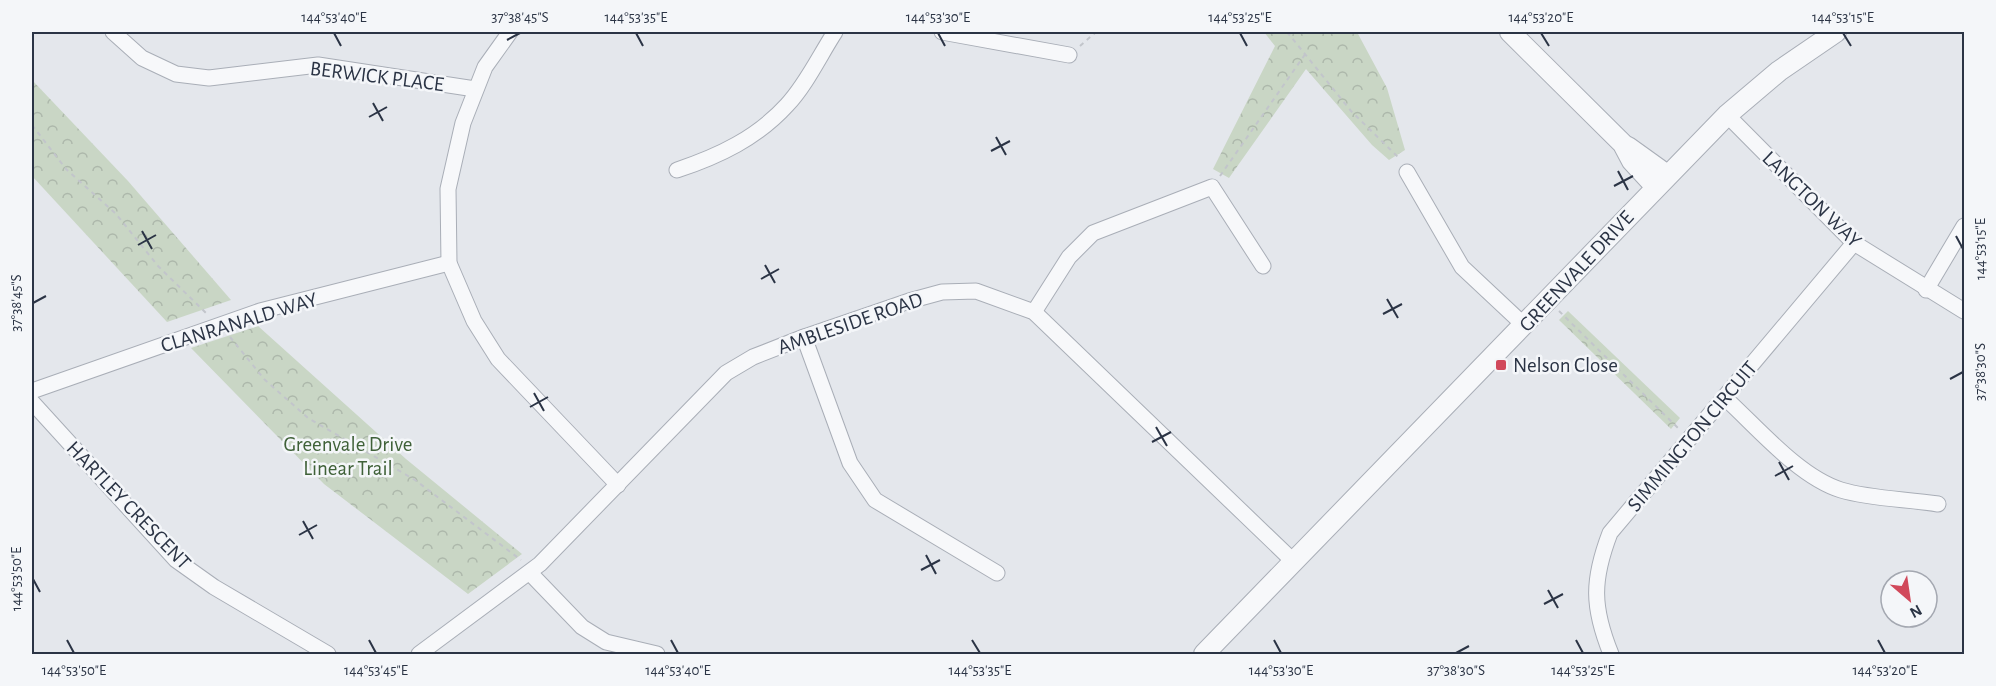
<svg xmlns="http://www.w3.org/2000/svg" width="1996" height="686" font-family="'Alegreya Sans',sans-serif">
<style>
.forest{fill:url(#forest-crowns)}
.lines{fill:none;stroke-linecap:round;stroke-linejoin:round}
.minor-casing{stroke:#a9aeb7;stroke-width:17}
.tertiary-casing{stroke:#a9aeb7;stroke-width:22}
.path{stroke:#c2c5cb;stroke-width:2;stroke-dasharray:4.5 4.5;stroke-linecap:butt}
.minor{stroke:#f7f8fa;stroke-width:15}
.tertiary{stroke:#f7f8fa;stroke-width:20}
.ticks{fill:none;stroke:#2b3445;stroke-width:2}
.poi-dot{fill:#d1495b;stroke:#f4f6f9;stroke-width:2}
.labels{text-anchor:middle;stroke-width:5;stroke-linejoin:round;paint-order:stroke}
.street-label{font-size:21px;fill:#2b3445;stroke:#f4f6f9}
.poi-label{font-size:21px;fill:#2b3445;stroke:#f4f6f9;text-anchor:start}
.park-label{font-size:21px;fill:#3f6138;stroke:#f4f6f9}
.neatline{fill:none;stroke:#2b3445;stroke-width:2}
.ticks-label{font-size:15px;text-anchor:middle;fill:#2b3445}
</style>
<defs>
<pattern id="forest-crowns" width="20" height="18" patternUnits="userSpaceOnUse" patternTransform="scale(1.5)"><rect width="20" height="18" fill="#c9d6c5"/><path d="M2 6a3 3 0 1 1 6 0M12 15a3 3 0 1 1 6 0" fill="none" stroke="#adb8ab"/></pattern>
</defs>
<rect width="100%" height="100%" fill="#e4e7ec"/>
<g class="forest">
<path d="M 1264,32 L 1357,32 L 1387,88 L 1405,150 L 1389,160 L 1372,145 L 1306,69 L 1229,178 L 1213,169 L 1275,46 Z"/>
<path d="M 32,80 L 128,181 L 231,300 L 167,322 L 32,176 Z"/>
<path d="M 1568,311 L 1680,418 L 1671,429 L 1559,320 Z"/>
<path d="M 258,326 L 406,459 L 522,554 L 468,594 L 324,484 L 191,348 Z"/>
</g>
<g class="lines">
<g class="minor-casing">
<g id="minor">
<path d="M 113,32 L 142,58 L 176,74 L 209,78 L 318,65 L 475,89"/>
<path d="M 510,32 L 485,67 L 463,123 L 448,189 L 449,263 L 474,321 L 498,359 L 618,485"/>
<path d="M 942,32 L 1069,55"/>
<path d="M 1727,115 L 1854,243 L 1964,311"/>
<path d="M 677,170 C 719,156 757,138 787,105 C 806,85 820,55 835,32"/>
<path d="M 1407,172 L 1462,267 L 1525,326"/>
<path d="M 1926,290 L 1964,226"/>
<path d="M 1034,312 L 1069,257 L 1093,233 L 1212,187 L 1263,266"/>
<path d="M 804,337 L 850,463 L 875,500 L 997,573"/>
<path d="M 32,391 L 260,311 L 449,263"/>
<path d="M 1725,398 C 1758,428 1799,477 1841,490 C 1871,499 1907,499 1938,504"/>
<path d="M 32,402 L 176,560 L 214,587 L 328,654"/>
<path d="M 530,573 L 582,627 L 606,642 L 657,654"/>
<path d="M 419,654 L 540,564 L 726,373 L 753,357 L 804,337 L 909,301 L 942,292 L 976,291 L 1034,312 L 1293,561"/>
<path d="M 1611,654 C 1592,607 1592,580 1610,533 L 1854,243"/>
</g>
</g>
<g class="tertiary-casing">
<g id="tertiary">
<path d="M 1510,32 L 1623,144 L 1632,161 L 1655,186"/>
<path d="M 1628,147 L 1667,175"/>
<path d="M 1204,654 L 1727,115 L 1779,71 L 1836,32"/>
</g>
</g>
<g class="path">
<path d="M 1287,32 L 1351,111 L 1400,159"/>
<path d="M 1080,46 L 1096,32"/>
<path d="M 32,125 L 66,169 L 116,214 L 158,266 L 207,314"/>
<path d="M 1220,176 L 1306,53"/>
<path d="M 1559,311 L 1679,429"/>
<path d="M 230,337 L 264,379 L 308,418 L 415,480 L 521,560"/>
</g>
<use href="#minor" class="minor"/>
<use href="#tertiary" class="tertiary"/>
</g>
<path class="ticks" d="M 334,33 L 341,46M 636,33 L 643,46M 938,33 L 945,46M 1240,33 L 1247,46M 1541,33 L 1549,46M 1843,33 L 1851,46M 507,40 L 520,33M 373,103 L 383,121M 369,117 L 387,107M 996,137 L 1006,155M 991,151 L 1010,141M 1618,171 L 1628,190M 1614,186 L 1633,176M 142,231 L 152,249M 1956,236 L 1963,249M 138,245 L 156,235M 765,265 L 775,283M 761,279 L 779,269M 1387,299 L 1398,318M 33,303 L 46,296M 1383,314 L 1402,304M 1950,379 L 1963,372M 534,393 L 544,411M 530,407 L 548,397M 1156,427 L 1167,446M 1152,442 L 1171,432M 1779,462 L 1789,480M 1775,476 L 1793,466M 303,521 L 313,539M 299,535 L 317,525M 926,555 L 936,574M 921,570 L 940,560M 33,579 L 40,592M 1548,590 L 1558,608M 1544,604 L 1563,594M 67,640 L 74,653M 369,640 L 376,653M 671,640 L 678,653M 972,640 L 980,653M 1274,640 L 1281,653M 1576,640 L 1583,653M 1878,640 L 1885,653M 1456,653 L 1469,646"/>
<rect class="poi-dot" x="1495" y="359" width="12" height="12" rx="3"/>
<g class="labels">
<g class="street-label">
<text transform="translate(377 76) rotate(7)" y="7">BERWICK PLACE</text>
<text transform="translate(1812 199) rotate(44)" y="7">LANGTON WAY</text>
<text transform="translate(1576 271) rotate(-47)" y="7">GREENVALE DRIVE</text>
<text transform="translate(239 322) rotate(-17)" y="7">CLANRANALD WAY</text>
<text transform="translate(850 323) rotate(-19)" y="7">AMBLESIDE ROAD</text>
<text transform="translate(1692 436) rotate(-50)" y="7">SIMMINGTON CIRCUIT</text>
<text transform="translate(129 505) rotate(46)" y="7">HARTLEY CRESCENT</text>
</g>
<g class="poi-label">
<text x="1513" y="372">Nelson Close</text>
</g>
<g class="park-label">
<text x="348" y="451">Greenvale Drive<tspan x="348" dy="24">Linear Trail</tspan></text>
</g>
</g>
<rect width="1996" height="686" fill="none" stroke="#f4f6f9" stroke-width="66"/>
<g transform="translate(1909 599) rotate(151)"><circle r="28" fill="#f4f6f9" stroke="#a4a8b1" stroke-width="1.5"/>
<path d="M0-4.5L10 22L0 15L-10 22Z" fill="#d1495b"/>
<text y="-9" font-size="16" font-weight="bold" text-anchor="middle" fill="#2b3445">N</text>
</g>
<rect x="33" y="33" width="1930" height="620" class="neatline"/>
<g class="ticks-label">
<text x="334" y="22">144°53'40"E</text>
<text x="520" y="22">37°38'45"S</text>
<text x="636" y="22">144°53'35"E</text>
<text x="938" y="22">144°53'30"E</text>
<text x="1240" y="22">144°53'25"E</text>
<text x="1541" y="22">144°53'20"E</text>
<text x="1843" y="22">144°53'15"E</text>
<text transform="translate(1980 249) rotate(-90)" y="5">144°53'15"E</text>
<text transform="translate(16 303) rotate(-90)" y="5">37°38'45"S</text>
<text transform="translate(1980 372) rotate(-90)" y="5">37°38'30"S</text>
<text transform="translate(16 579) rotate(-90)" y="5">144°53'50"E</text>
<text x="74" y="675">144°53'50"E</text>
<text x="376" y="675">144°53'45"E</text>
<text x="678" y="675">144°53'40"E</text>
<text x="980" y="675">144°53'35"E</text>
<text x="1281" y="675">144°53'30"E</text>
<text x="1456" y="675">37°38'30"S</text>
<text x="1583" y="675">144°53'25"E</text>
<text x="1885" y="675">144°53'20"E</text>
</g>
</svg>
